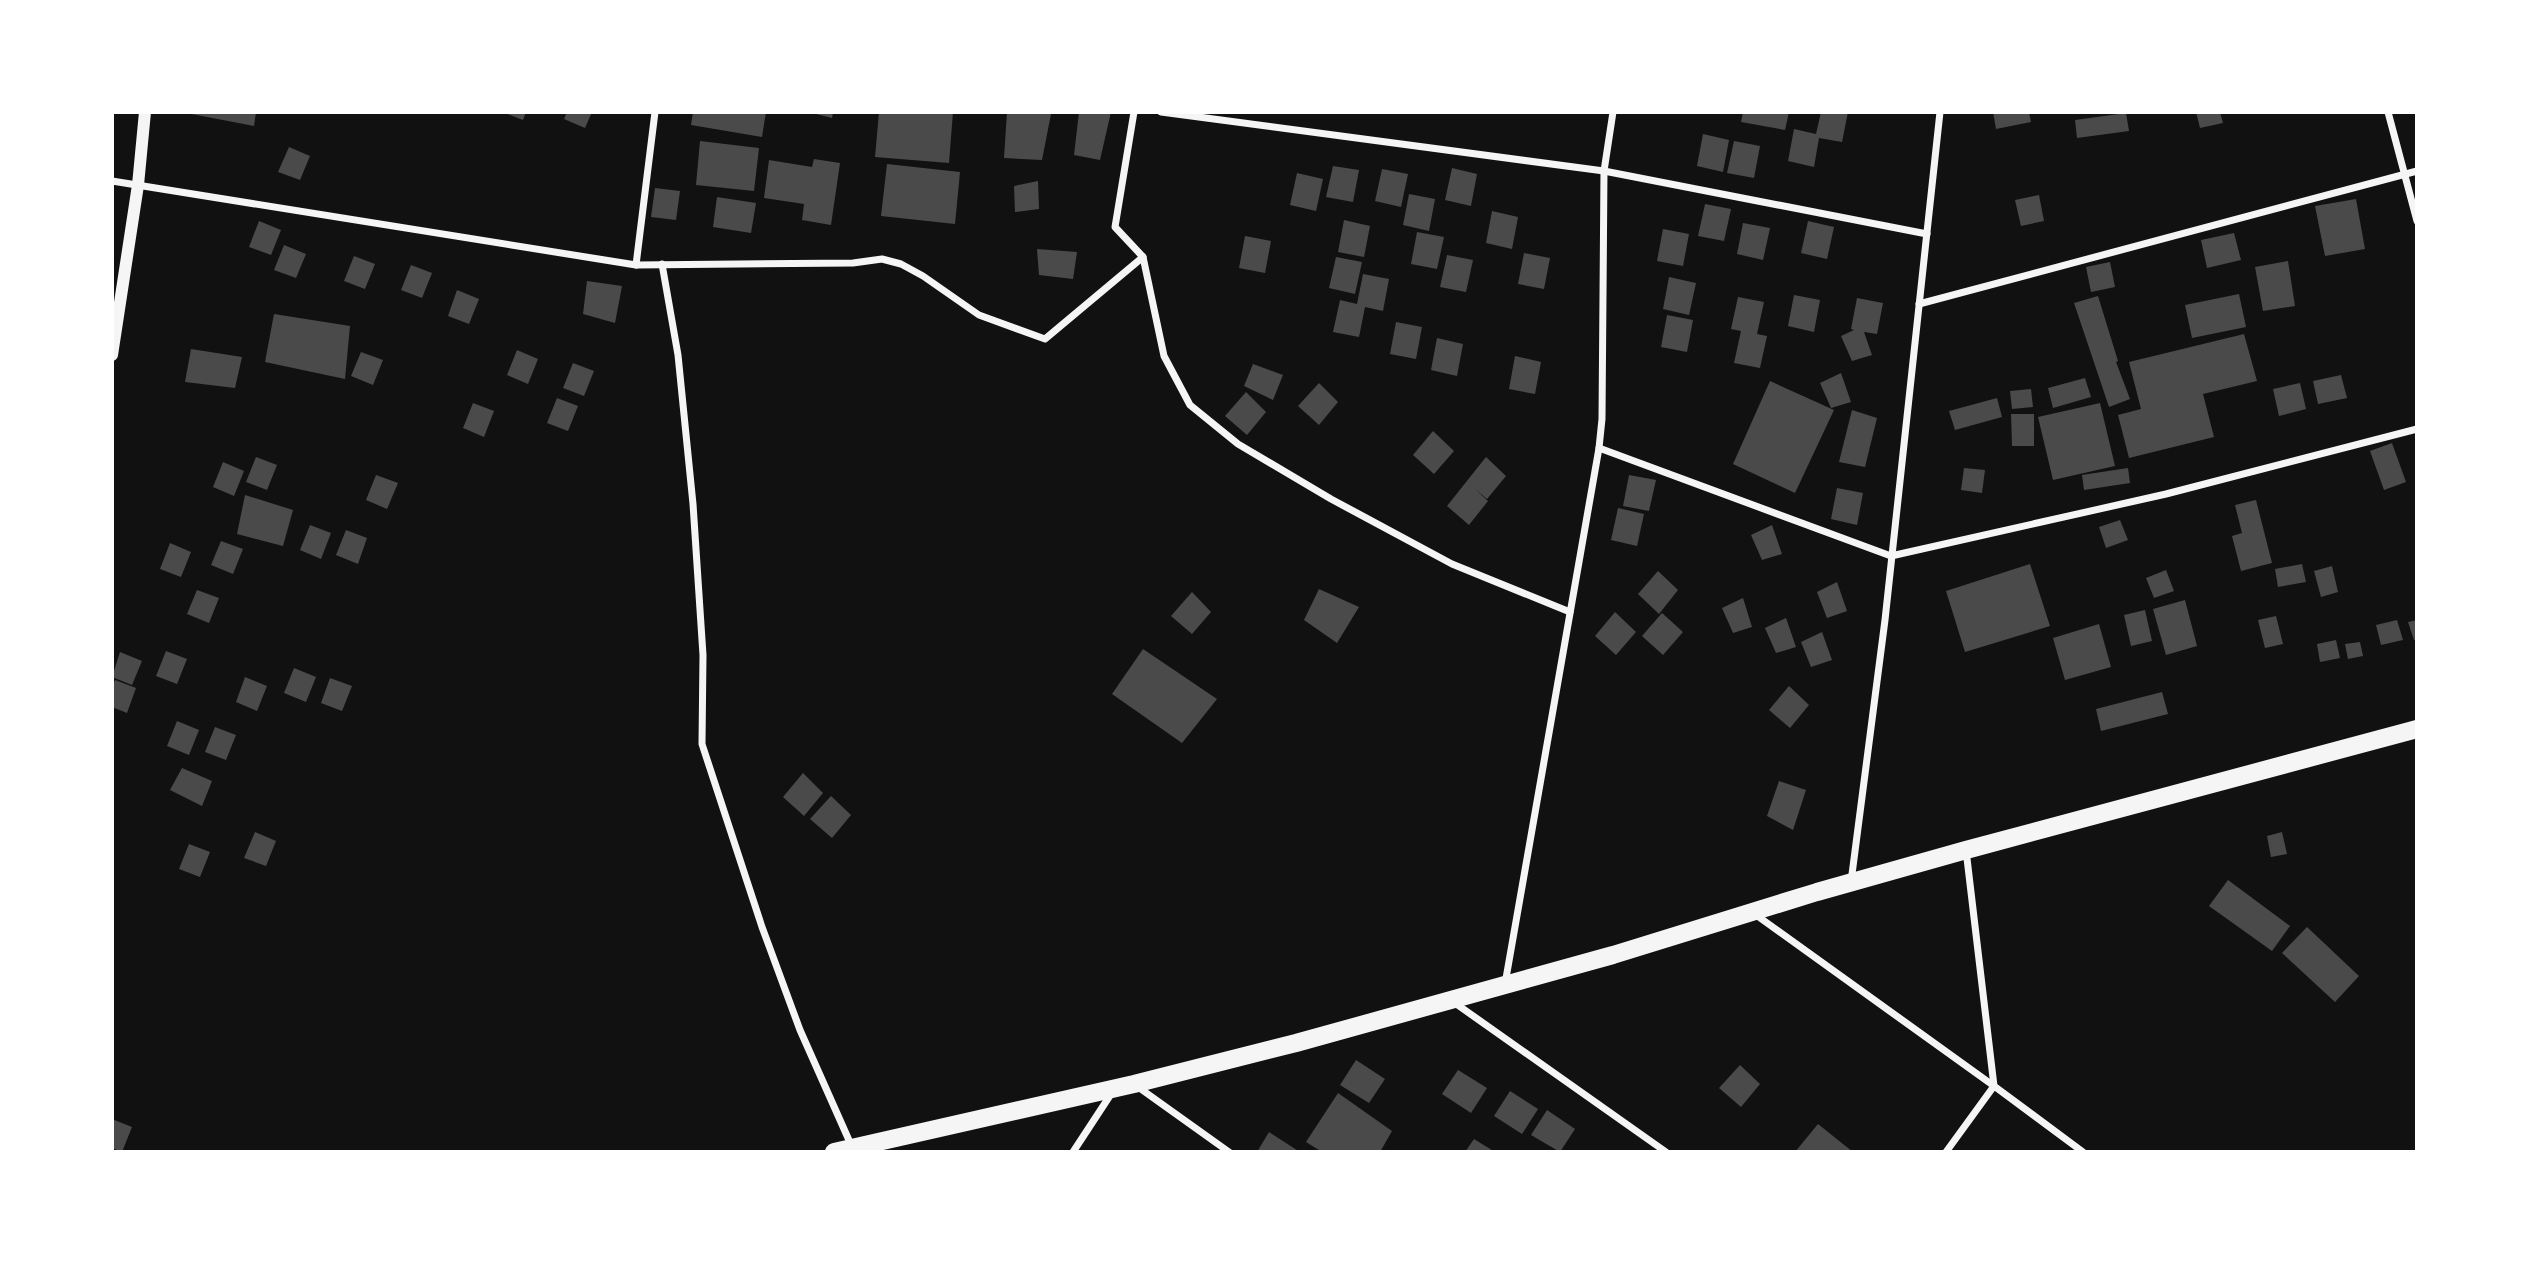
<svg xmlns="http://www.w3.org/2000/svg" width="2529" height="1264" font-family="Signika,sans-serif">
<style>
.building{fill:#4a4a4a}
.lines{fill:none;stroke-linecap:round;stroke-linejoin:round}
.minor{stroke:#f5f5f5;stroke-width:7}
.tertiary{stroke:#f5f5f5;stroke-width:12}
.primary{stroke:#f5f5f5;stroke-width:18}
</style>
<rect width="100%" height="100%" fill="#111"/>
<g class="building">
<path d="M 181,112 L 256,112 L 254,126 Z"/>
<path d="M 502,112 L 526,112 L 523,120 Z"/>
<path d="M 567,112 L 592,112 L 585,128 L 564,119 Z"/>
<path d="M 693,112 L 766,112 L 762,137 L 691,125 Z"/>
<path d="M 808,112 L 833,112 L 832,118 Z"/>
<path d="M 879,112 L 953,112 L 949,163 L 875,157 Z"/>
<path d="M 1007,112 L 1051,114 L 1042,160 L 1004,158 Z"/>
<path d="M 1079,112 L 1111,112 L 1100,160 L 1074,155 Z"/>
<path d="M 1743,112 L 1789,112 L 1785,130 L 1741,122 Z"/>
<path d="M 1821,112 L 1848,112 L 1842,142 L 1819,138 L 1814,167 L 1788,161 L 1794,129 L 1816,134 Z"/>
<path d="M 1993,112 L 2029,112 L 2031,122 L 1996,129 Z"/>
<path d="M 2196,112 L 2220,112 L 2223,123 L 2200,128 Z"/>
<path d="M 2126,113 L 2129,131 L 2077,138 L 2075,120 Z"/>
<path d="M 1703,134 L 1729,140 L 1723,172 L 1697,166 Z"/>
<path d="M 700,141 L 759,148 L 754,191 L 696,185 Z"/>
<path d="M 1734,141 L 1760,146 L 1754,178 L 1727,173 Z"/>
<path d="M 289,147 L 310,156 L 300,180 L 278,172 Z"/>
<path d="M 814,159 L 840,163 L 831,225 L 802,220 L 804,204 L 764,198 L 769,160 L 812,167 Z"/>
<path d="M 887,164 L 960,172 L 955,224 L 881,216 Z"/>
<path d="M 1333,166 L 1359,170 L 1353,202 L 1326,197 Z"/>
<path d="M 1452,168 L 1477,174 L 1471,206 L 1445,200 Z"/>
<path d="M 1382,169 L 1408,174 L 1401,207 L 1375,201 Z"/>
<path d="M 1297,173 L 1323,179 L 1316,211 L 1290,205 Z"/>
<path d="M 1038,181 L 1039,209 L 1015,212 L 1014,186 Z"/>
<path d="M 655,188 L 680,191 L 676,220 L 651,217 Z"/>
<path d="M 1409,194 L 1435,199 L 1429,231 L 1403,225 Z"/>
<path d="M 2039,195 L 2044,221 L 2021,226 L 2015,200 Z"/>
<path d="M 717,197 L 756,203 L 751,233 L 713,227 Z"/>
<path d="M 2356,199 L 2365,249 L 2325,256 L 2315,206 Z"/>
<path d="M 1705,204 L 1731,209 L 1724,241 L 1698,236 Z"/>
<path d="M 1492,211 L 1518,217 L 1512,249 L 1486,243 Z"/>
<path d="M 1344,220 L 1370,226 L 1364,257 L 1338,252 Z"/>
<path d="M 259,221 L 281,230 L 271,255 L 249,247 Z"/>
<path d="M 1808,221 L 1834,227 L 1827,259 L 1801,253 Z"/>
<path d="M 1743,223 L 1770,228 L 1763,260 L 1737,254 Z"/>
<path d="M 1663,229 L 1689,234 L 1683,266 L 1657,261 Z"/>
<path d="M 1417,232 L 1444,237 L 1437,269 L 1411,264 Z"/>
<path d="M 2234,233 L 2241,260 L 2207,268 L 2201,240 Z"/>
<path d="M 1245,236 L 1271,241 L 1265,273 L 1239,268 Z"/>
<path d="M 284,245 L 306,254 L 296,278 L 274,270 Z"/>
<path d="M 1037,249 L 1077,252 L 1073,279 L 1039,275 Z"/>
<path d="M 1524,253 L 1550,258 L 1544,289 L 1518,284 Z"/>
<path d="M 1447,255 L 1473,260 L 1466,292 L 1440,287 Z"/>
<path d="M 354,256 L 375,264 L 365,289 L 344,281 Z"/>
<path d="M 1336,257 L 1362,262 L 1355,294 L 1329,288 Z"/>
<path d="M 2288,261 L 2295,306 L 2263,311 L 2255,267 Z"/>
<path d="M 2110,262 L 2115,287 L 2091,292 L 2086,267 Z"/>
<path d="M 411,265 L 432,273 L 422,298 L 401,290 Z"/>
<path d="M 1363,274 L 1389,279 L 1383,311 L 1365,307 L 1359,337 L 1333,332 L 1340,300 L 1357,304 Z"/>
<path d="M 1669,277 L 1696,283 L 1689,315 L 1663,309 Z"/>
<path d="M 587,281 L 622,286 L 615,323 L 583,314 Z"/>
<path d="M 457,290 L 479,299 L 469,324 L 448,316 Z"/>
<path d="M 2239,294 L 2246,327 L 2192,338 L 2185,305 Z"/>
<path d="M 1794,295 L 1820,300 L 1814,332 L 1788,326 Z"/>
<path d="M 2098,296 L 2118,361 L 2116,362 L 2130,399 L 2109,407 L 2074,303 Z"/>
<path d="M 1738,297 L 1764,302 L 1757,334 L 1767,336 L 1760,368 L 1734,363 L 1741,331 L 1731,329 Z"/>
<path d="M 1857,298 L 1883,303 L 1877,334 L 1864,332 L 1872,355 L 1852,361 L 1841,336 L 1854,330 L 1851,329 Z"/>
<path d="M 274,314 L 350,326 L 345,379 L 265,362 Z"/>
<path d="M 1667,315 L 1693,320 L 1687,352 L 1661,347 Z"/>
<path d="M 1396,322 L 1422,327 L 1416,359 L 1390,354 Z"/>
<path d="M 2244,334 L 2257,381 L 2203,394 L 2214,437 L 2129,458 L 2118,415 L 2141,409 L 2129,362 Z"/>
<path d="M 1437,338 L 1463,344 L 1457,376 L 1431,370 Z"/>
<path d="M 191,349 L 242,357 L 235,388 L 185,382 Z"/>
<path d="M 517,350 L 538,359 L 528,384 L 507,375 Z"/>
<path d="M 361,352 L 383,360 L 373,385 L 351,376 Z"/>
<path d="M 1515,356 L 1541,362 L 1535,394 L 1509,389 Z"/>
<path d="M 573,363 L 594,371 L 584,396 L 563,388 Z"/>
<path d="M 1253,364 L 1283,375 L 1273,400 L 1244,386 Z"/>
<path d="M 1841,373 L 1851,402 L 1831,408 L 1820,383 Z"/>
<path d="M 2341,375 L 2347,398 L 2318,404 L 2313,381 Z"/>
<path d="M 2085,378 L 2091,397 L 2053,408 L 2048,388 Z"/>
<path d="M 1770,381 L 1834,410 L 1795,493 L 1733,464 Z"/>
<path d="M 1319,383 L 1338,402 L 1319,425 L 1298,406 Z"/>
<path d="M 2300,383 L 2306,409 L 2279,416 L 2273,389 Z"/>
<path d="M 2031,389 L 2033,407 L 2012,409 L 2010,391 Z"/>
<path d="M 1246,392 L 1266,412 L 1247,435 L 1225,416 Z"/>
<path d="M 557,398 L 578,406 L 568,431 L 547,423 Z"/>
<path d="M 1997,398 L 2002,417 L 1955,430 L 1949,411 Z"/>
<path d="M 473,403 L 494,411 L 484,437 L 463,428 Z"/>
<path d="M 2100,403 L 2115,466 L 2053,480 L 2038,417 Z"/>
<path d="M 1852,410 L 1877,418 L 1865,467 L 1839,462 Z"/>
<path d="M 2011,414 L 2034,414 L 2034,446 L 2012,446 Z"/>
<path d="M 1433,431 L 1454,451 L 1434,474 L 1413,455 Z"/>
<path d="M 2392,443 L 2406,482 L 2384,490 L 2370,451 Z"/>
<path d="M 256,457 L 277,465 L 267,490 L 246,482 Z"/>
<path d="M 1486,457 L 1506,476 L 1487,499 L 1475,489 L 1488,501 L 1469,525 L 1447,506 Z"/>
<path d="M 223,462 L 244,471 L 234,496 L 213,487 Z"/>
<path d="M 1964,468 L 1985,470 L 1982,493 L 1961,490 Z"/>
<path d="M 2128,468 L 2130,483 L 2084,490 L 2082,475 Z"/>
<path d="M 376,475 L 398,483 L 387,509 L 366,500 Z"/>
<path d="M 1629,475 L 1656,480 L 1649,511 L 1623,506 Z"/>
<path d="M 1837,488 L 1863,493 L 1857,525 L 1831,519 Z"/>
<path d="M 245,495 L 293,510 L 283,546 L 237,534 Z"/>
<path d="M 2256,500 L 2272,563 L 2241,571 L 2232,536 L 2242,533 L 2235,505 Z"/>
<path d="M 1618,508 L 1644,514 L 1637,546 L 1611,540 Z"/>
<path d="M 2120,520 L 2128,540 L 2106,548 L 2099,527 Z"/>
<path d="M 310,525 L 331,533 L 321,559 L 300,550 Z"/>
<path d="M 1772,525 L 1782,554 L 1762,560 L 1751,535 Z"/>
<path d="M 346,530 L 367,538 L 358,564 L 336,555 Z"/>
<path d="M 221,541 L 243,549 L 233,574 L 211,565 Z"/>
<path d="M 170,543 L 191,552 L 181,577 L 160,569 Z"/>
<path d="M 2030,564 L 2050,626 L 1965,652 L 1946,591 Z"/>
<path d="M 2302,564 L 2306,582 L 2278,587 L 2275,569 Z"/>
<path d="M 2332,566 L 2338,592 L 2321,597 L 2314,571 Z"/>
<path d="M 2166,570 L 2174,591 L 2154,598 L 2146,578 Z"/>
<path d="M 1658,571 L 1678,590 L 1659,614 L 1638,594 Z"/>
<path d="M 1837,582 L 1847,611 L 1827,618 L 1817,592 Z"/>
<path d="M 1319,589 L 1359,607 L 1337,643 L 1304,620 Z"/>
<path d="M 197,590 L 219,598 L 209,623 L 187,614 Z"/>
<path d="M 1192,592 L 1211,612 L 1192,634 L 1171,616 Z"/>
<path d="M 1743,598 L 1752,627 L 1733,633 L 1722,608 Z"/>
<path d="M 2185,600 L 2197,646 L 2166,655 L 2153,609 Z"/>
<path d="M 2145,610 L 2152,641 L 2131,646 L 2124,615 Z"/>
<path d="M 1615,612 L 1636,632 L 1616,655 L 1595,636 Z"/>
<path d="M 1662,613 L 1683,632 L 1663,655 L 1642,636 Z"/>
<path d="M 2276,616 L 2283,644 L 2265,648 L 2258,620 Z"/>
<path d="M 1786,618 L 1796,647 L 1776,653 L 1765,628 Z"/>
<path d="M 2397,620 L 2403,640 L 2381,645 L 2376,625 Z"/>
<path d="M 2417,620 L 2417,639 L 2414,640 L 2408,622 Z"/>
<path d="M 2099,624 L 2111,667 L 2065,680 L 2053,638 Z"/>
<path d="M 1822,632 L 1832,660 L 1811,667 L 1801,642 Z"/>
<path d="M 2336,640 L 2340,658 L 2320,662 L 2317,644 Z"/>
<path d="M 2360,642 L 2363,656 L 2348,659 L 2345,644 Z"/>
<path d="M 1143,649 L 1217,699 L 1182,743 L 1112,694 Z"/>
<path d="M 166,651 L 187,659 L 177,684 L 156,676 Z"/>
<path d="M 120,652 L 142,661 L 132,685 L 112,677 Z"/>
<path d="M 294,668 L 316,677 L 306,702 L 284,693 Z"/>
<path d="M 245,677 L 267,686 L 257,711 L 236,702 Z"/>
<path d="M 330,678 L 352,686 L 342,711 L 321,703 Z"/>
<path d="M 115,680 L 136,688 L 127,713 L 112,707 L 112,687 Z"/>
<path d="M 1789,686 L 1809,705 L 1790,728 L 1769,710 Z"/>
<path d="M 2162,692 L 2168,714 L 2101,731 L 2096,709 Z"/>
<path d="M 177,721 L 199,730 L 189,755 L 167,746 Z"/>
<path d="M 215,727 L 236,735 L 226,760 L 205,752 Z"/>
<path d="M 182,768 L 212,781 L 202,806 L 170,790 Z"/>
<path d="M 803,773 L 823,793 L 804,816 L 783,797 Z"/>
<path d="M 1779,781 L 1806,790 L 1793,830 L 1767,816 Z"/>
<path d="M 831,796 L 851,815 L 832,838 L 810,819 Z"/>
<path d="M 255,832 L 276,841 L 266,866 L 244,858 Z"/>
<path d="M 2282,832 L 2287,854 L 2271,857 L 2267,836 Z"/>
<path d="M 189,844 L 210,852 L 200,877 L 179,869 Z"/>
<path d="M 2228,880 L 2290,926 L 2272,951 L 2209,906 Z"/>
<path d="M 2307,927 L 2359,976 L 2335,1002 L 2282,953 Z"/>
<path d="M 1356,1060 L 1385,1079 L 1369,1103 L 1340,1085 Z"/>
<path d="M 1740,1065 L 1760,1084 L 1741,1107 L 1719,1088 Z"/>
<path d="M 1458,1070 L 1487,1088 L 1471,1113 L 1442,1094 Z"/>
<path d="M 1510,1091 L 1538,1109 L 1522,1134 L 1494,1116 Z"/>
<path d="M 1338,1093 L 1392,1131 L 1380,1152 L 1322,1152 L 1306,1142 Z"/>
<path d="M 1547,1110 L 1575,1129 L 1560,1152 L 1531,1135 Z"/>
<path d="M 112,1119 L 132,1127 L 122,1152 L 112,1148 Z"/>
<path d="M 1818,1124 L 1853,1152 L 1795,1152 Z"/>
<path d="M 1269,1132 L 1300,1152 L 1257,1152 Z"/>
<path d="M 1474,1139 L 1495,1152 L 1465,1152 Z"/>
</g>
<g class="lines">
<g class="minor">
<path d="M 1134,112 L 1115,227 L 1143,257 L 1164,356 L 1190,405 L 1238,444 L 1331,499 L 1452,564 L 1570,612"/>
<path d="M 1161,112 L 1604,171 L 1927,234"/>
<path d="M 1613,112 L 1604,171 L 1602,419 L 1599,448 L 1891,556 L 2166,494 L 2417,429"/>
<path d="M 2388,112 L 2417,221"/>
<path d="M 112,181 L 636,265 L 853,263 L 882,259 L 901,264 L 923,276 L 979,315 L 1045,339 L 1143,257"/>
<path d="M 662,264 L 678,355 L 693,504 L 703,655 L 702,744 L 762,927 L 800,1030 L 852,1147"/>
<path d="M 636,265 L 655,112"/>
<path d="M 1919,304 L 2417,171"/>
<path d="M 1966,850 L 1994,1086 L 2083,1152"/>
<path d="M 1851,882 L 1885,620 L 1940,112"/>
<path d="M 1756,915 L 1994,1086 L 1946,1152"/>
<path d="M 1505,984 L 1599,448"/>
<path d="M 1452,1001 L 1666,1152"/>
<path d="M 1138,1087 L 1229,1152"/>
<path d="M 1073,1152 L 1113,1091"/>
</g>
<path class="tertiary" d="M 112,355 L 138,185 L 145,112"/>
<path class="primary" d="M 834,1152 L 1134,1084 L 1296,1043 L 1613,955 L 1817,892 L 1966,850 L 2417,729"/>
</g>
<rect width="2529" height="1264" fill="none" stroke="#ffffff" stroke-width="228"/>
</svg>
